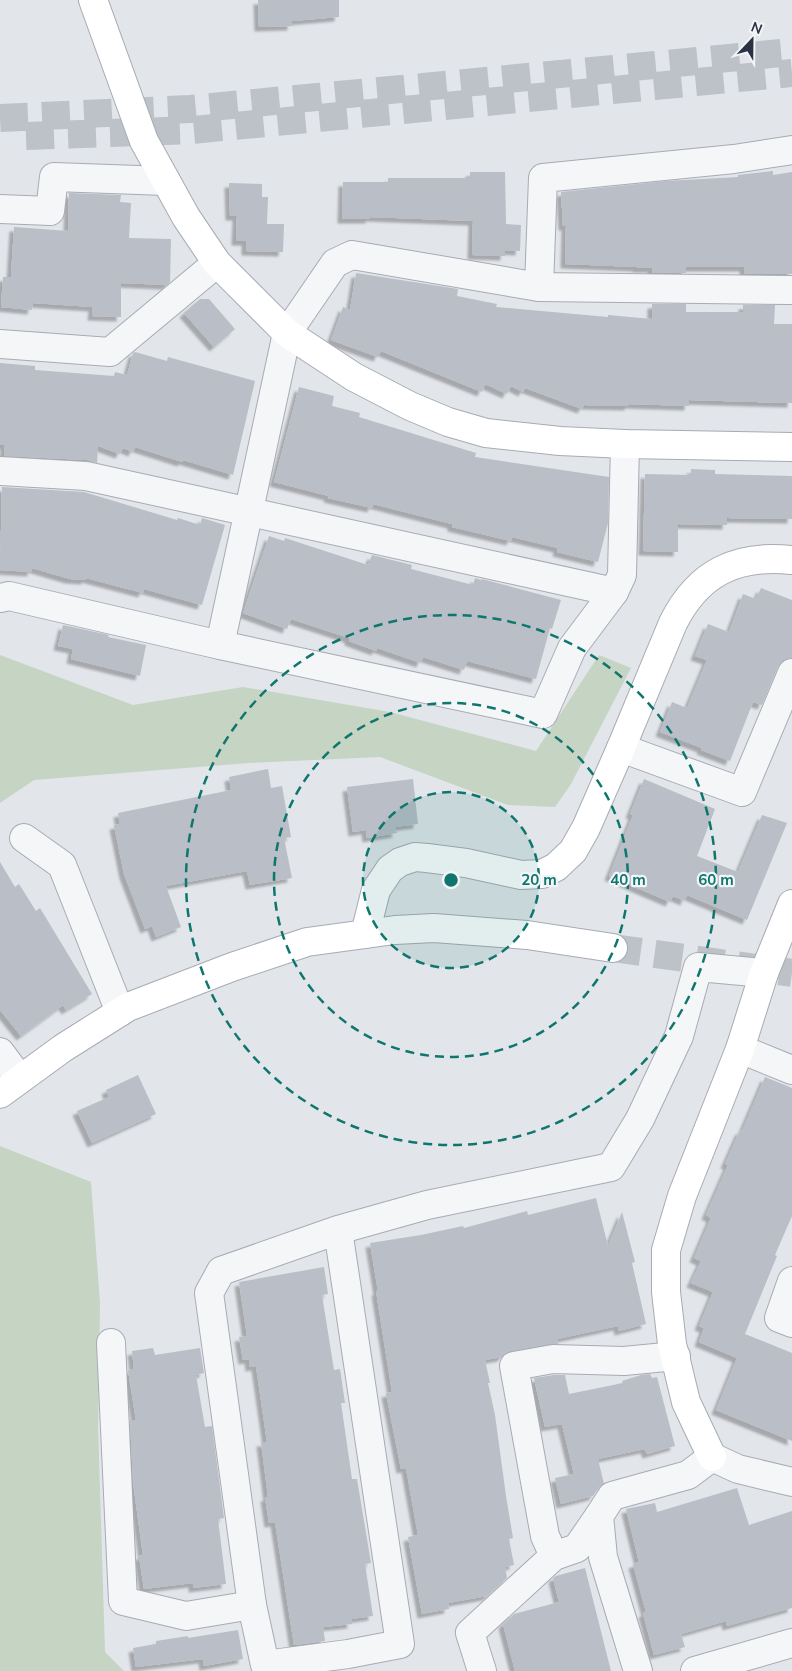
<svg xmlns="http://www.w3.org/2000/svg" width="792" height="1671" font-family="Mulish,sans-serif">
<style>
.green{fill:#c6d4c3}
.building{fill:#b9bec7;filter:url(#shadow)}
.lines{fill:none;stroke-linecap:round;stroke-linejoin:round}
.secondary-tunnel{stroke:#bdc1c8;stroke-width:28;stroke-dasharray:28 14;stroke-linecap:butt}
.highway-tunnel{stroke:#bdc1c8;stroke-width:28;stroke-dasharray:28 14;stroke-linecap:butt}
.street-casing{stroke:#a7abb4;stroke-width:30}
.secondary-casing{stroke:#a7abb4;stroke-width:30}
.street{stroke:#f5f6f8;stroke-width:28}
.secondary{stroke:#fff;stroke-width:28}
.ring{fill:none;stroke:#0f766e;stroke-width:2.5;stroke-dasharray:9 6}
.centre{fill:#0f766e;stroke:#f2f4f8;stroke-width:2.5}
.ring-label{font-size:15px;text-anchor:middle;font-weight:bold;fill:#0f766e;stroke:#f2f4f8;stroke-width:4.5;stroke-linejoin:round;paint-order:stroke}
</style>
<defs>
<filter id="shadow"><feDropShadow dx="-4.5" dy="4.5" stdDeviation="1" flood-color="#0004"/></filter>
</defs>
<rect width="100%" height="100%" fill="#e2e5ea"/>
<g class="green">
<path d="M 0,655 L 133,705 L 243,687 L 390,712 L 536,751 L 599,655 L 631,668 L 571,784 L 555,807 L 508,805 L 380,757 L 249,763 L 34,780 L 0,803 Z"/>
<path d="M 0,1146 L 91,1182 L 100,1303 L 98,1426 L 105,1652 L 124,1671 L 0,1671 Z"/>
</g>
<g class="building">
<path d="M 258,0 L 339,0 L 339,17 L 292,21 L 292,26 L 259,27 Z"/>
<path d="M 773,171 L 773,175 L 792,172 L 792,274 L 744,274 L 744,267 L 686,267 L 686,273 L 652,273 L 652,268 L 637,268 L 637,267 L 565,264 L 566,226 L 563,226 L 561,192 L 666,181 L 738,177 L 738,175 Z"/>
<path d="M 470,172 L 505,172 L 506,224 L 521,225 L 520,251 L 505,250 L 505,256 L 472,255 L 473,221 L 370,217 L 370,219 L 342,219 L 343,182 L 388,182 L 388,178 L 470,178 Z"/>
<path d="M 229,183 L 262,184 L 262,197 L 268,197 L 267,224 L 284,224 L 283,252 L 246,251 L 246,241 L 236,241 L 237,216 L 230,216 Z"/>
<path d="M 69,193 L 121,195 L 120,202 L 131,203 L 129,238 L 171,239 L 170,282 L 167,285 L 121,283 L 121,317 L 92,316 L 93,307 L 33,303 L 32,310 L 1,307 L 3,277 L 11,277 L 14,227 L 68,231 Z"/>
<path d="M 356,273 L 458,289 L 457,296 L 497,304 L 496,307 L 608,317 L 608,315 L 652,319 L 652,304 L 686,304 L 686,312 L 743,312 L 743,305 L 775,305 L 774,324 L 792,324 L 792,403 L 689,400 L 689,406 L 629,404 L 629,406 L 584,405 L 582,409 L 525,388 L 523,392 L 511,386 L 507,394 L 485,384 L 482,392 L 381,351 L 378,357 L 331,340 L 343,307 L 350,310 Z"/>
<path d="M 200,299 L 209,299 L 235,329 L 214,347 L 184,313 Z"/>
<path d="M 135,352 L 167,361 L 168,357 L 255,381 L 233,475 L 183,460 L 182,462 L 135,447 L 133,452 L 123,448 L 120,454 L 98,446 L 97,463 L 87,460 L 4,456 L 5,445 L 0,445 L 0,363 L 35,366 L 35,370 L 114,376 L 115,372 L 127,375 L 133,353 Z"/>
<path d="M 299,387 L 334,396 L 332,406 L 360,413 L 359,417 L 476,453 L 475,457 L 609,477 L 608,523 L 598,562 L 557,552 L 558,548 L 512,537 L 511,541 L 452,527 L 452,524 L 373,504 L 372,508 L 328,498 L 329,496 L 274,482 Z"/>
<path d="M 691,469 L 715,470 L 715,474 L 792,476 L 792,519 L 727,518 L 727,525 L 678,524 L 678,552 L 643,551 L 645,474 L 691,475 Z"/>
<path d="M 2,487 L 84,492 L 177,520 L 178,518 L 200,525 L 202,518 L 225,525 L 202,605 L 144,589 L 143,593 L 86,578 L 86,580 L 70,579 L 32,568 L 32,572 L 0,570 Z"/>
<path d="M 269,536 L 284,541 L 285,538 L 368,565 L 372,555 L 412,565 L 411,569 L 473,585 L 475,578 L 481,580 L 482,579 L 561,600 L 552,629 L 550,628 L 536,679 L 467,661 L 464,670 L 423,657 L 421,663 L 377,648 L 376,651 L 349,641 L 349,638 L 291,619 L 287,629 L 243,613 Z"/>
<path d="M 761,588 L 792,600 L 792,658 L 783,660 L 778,667 L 762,705 L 753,702 L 730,761 L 701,750 L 702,748 L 660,732 L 672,702 L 687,708 L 707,660 L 695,656 L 708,624 L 729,632 L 743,594 L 756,599 Z"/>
<path d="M 63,625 L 109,635 L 108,637 L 146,645 L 140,676 L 71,659 L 73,649 L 58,646 Z"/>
<path d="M 268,769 L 271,788 L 282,786 L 291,837 L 284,838 L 292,878 L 250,885 L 247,871 L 166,886 L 181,927 L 156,937 L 152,926 L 145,929 L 124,874 L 114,825 L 120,824 L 118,813 L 231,790 L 229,777 Z"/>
<path d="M 413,779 L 418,824 L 395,827 L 397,833 L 367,838 L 366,830 L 353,832 L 347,787 Z"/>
<path d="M 644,779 L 715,809 L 697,856 L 738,872 L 762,815 L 787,823 L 747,920 L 687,895 L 685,901 L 673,896 L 670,902 L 609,876 L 633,815 L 630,814 Z"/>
<path d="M 0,862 L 15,887 L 19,884 L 36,911 L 40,908 L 92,994 L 66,1010 L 63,1005 L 21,1036 L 0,1010 Z"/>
<path d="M 138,1075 L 156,1114 L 92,1143 L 77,1111 L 109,1097 L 106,1090 Z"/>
<path d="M 765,1077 L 792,1088 L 792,1216 L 775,1255 L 777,1256 L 745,1334 L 792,1353 L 792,1441 L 716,1410 L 737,1358 L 699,1342 L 704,1328 L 699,1326 L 713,1292 L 691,1283 L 701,1261 L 694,1258 L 711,1218 L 706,1215 L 728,1165 L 725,1164 L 740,1130 L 742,1131 Z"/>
<path d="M 596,1198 L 608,1246 L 622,1212 L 635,1262 L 632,1263 L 646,1324 L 619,1331 L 618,1326 L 557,1339 L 558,1344 L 511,1351 L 504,1354 L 502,1357 L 485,1360 L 490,1383 L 488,1383 L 495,1415 L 506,1496 L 513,1538 L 509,1539 L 514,1565 L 505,1567 L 507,1578 L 487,1596 L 448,1603 L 449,1609 L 422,1614 L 408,1537 L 418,1535 L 406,1468 L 401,1469 L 386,1393 L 392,1392 L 376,1291 L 378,1291 L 370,1243 L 421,1235 L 463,1226 L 464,1228 L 527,1211 L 528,1215 Z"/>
<path d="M 324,1267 L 328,1294 L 322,1295 L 334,1370 L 340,1369 L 345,1403 L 341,1403 L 352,1479 L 357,1479 L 371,1563 L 365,1564 L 373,1616 L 351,1619 L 352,1624 L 323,1627 L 325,1641 L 294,1645 L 275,1522 L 269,1523 L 265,1497 L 268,1497 L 261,1442 L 267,1442 L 256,1366 L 250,1367 L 249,1359 L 243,1360 L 239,1337 L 247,1336 L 239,1282 Z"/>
<path d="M 153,1348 L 155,1355 L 200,1348 L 204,1373 L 196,1375 L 205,1427 L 212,1426 L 224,1518 L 218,1519 L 226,1584 L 193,1588 L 193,1583 L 144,1589 L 139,1556 L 143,1555 L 133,1482 L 130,1420 L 136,1420 L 128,1370 L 134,1369 L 132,1351 Z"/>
<path d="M 650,1374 L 652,1378 L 657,1377 L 675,1446 L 647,1454 L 645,1449 L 598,1459 L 604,1484 L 599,1487 L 593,1496 L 561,1504 L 555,1478 L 574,1474 L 562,1424 L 545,1427 L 534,1378 L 554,1375 L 565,1375 L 569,1394 L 623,1383 L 622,1381 L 641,1375 Z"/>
<path d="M 737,1488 L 749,1525 L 792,1511 L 792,1608 L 727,1626 L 726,1621 L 681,1634 L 685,1647 L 654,1655 L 643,1613 L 646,1612 L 633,1564 L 639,1562 L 626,1509 L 655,1503 L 657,1512 Z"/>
<path d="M 585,1568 L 611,1671 L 515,1671 L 503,1624 L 514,1614 L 559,1602 L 553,1578 L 556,1576 Z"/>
<path d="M 238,1630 L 243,1659 L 204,1666 L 203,1659 L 136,1667 L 133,1648 L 156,1644 L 156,1641 L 188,1636 L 188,1638 Z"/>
</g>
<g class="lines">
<path class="secondary-tunnel" d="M 613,948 L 792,973"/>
<g class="highway-tunnel">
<path d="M 0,118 L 190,109 L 792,52"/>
<path d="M 26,136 L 192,130 L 792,73"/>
</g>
<g class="street-casing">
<g id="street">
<path d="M 0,209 L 50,211 L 54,177 L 166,181"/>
<path d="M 539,287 L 543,178 L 734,159 L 792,150"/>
<path d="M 0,344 L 110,352 L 217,263"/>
<path d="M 625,444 L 622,575 L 614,592 L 572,648 L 543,714 L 220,645 L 287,333 L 335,263 L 352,255 L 539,287 L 792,290"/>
<path d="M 0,471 L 86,476 L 614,592"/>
<path d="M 0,598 L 9,596 L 220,645"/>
<path d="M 621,748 L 742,792 L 792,673"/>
<path d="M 24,838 L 62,865 L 120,1012"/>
<path d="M 740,1049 L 792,1070"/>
<path d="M 0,1052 L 20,1079"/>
<path d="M 338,1230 L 400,1644 L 348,1654 L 265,1665 L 252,1605 L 209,1293 L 221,1271 L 338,1230 L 427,1205 L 611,1167 L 640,1119 L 679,1036 L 698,967 L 764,973"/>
<path d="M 792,1281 L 779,1318 L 792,1323"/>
<path d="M 111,1343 L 123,1601 L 186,1616 L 252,1605"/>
<path d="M 554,1556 L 545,1536 L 514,1366 L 553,1359 L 624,1361 L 676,1356"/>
<path d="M 482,1671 L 470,1633 L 554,1556 L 577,1548 L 599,1516"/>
<path d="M 638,1671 L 603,1557 L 599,1516 L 612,1496 L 688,1475 L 712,1457 L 738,1469 L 792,1482"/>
<path d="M 695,1671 L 792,1643"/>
</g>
</g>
<g class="secondary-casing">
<g id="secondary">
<path d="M 93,0 L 144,141 L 186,217 L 217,263 L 287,333 L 354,377 L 410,406 L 448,422 L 486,433 L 560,441 L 625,444 L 792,447"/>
<path d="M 365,934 L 376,890 L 390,869 L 400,862 L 415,857 L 427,858 L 466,863 L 521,875 L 542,874 L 556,867 L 573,851 L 586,828 L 621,748 L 673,623 C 698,573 736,554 792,560"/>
<path d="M 0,1094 L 63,1048 L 128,1007 L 232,967 L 307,942 L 395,930 L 434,928 L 527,935 L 613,948"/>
<path d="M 712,1457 L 686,1402 L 672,1344 L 666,1292 L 666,1250 L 682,1196 L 740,1049 L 764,973 L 792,904"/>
</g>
</g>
<use href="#street" class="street"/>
<use href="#secondary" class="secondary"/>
</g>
<circle cx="451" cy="880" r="88" fill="#0f766e" fill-opacity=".12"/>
<g class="ring">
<circle cx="451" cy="880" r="88"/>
<circle cx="451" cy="880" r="177"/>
<circle cx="451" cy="880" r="265"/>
</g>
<circle cx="451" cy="880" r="8" class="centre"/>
<g class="ring-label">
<text x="539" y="885">20 m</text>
<text x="628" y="885">40 m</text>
<text x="716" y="885">60 m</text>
</g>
<g transform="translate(752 40) rotate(22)" stroke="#f2f4f8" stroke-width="4" paint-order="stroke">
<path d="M0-4L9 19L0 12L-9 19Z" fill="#2a3142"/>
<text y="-8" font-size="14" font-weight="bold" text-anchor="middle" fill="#2a3142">N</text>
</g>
</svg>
